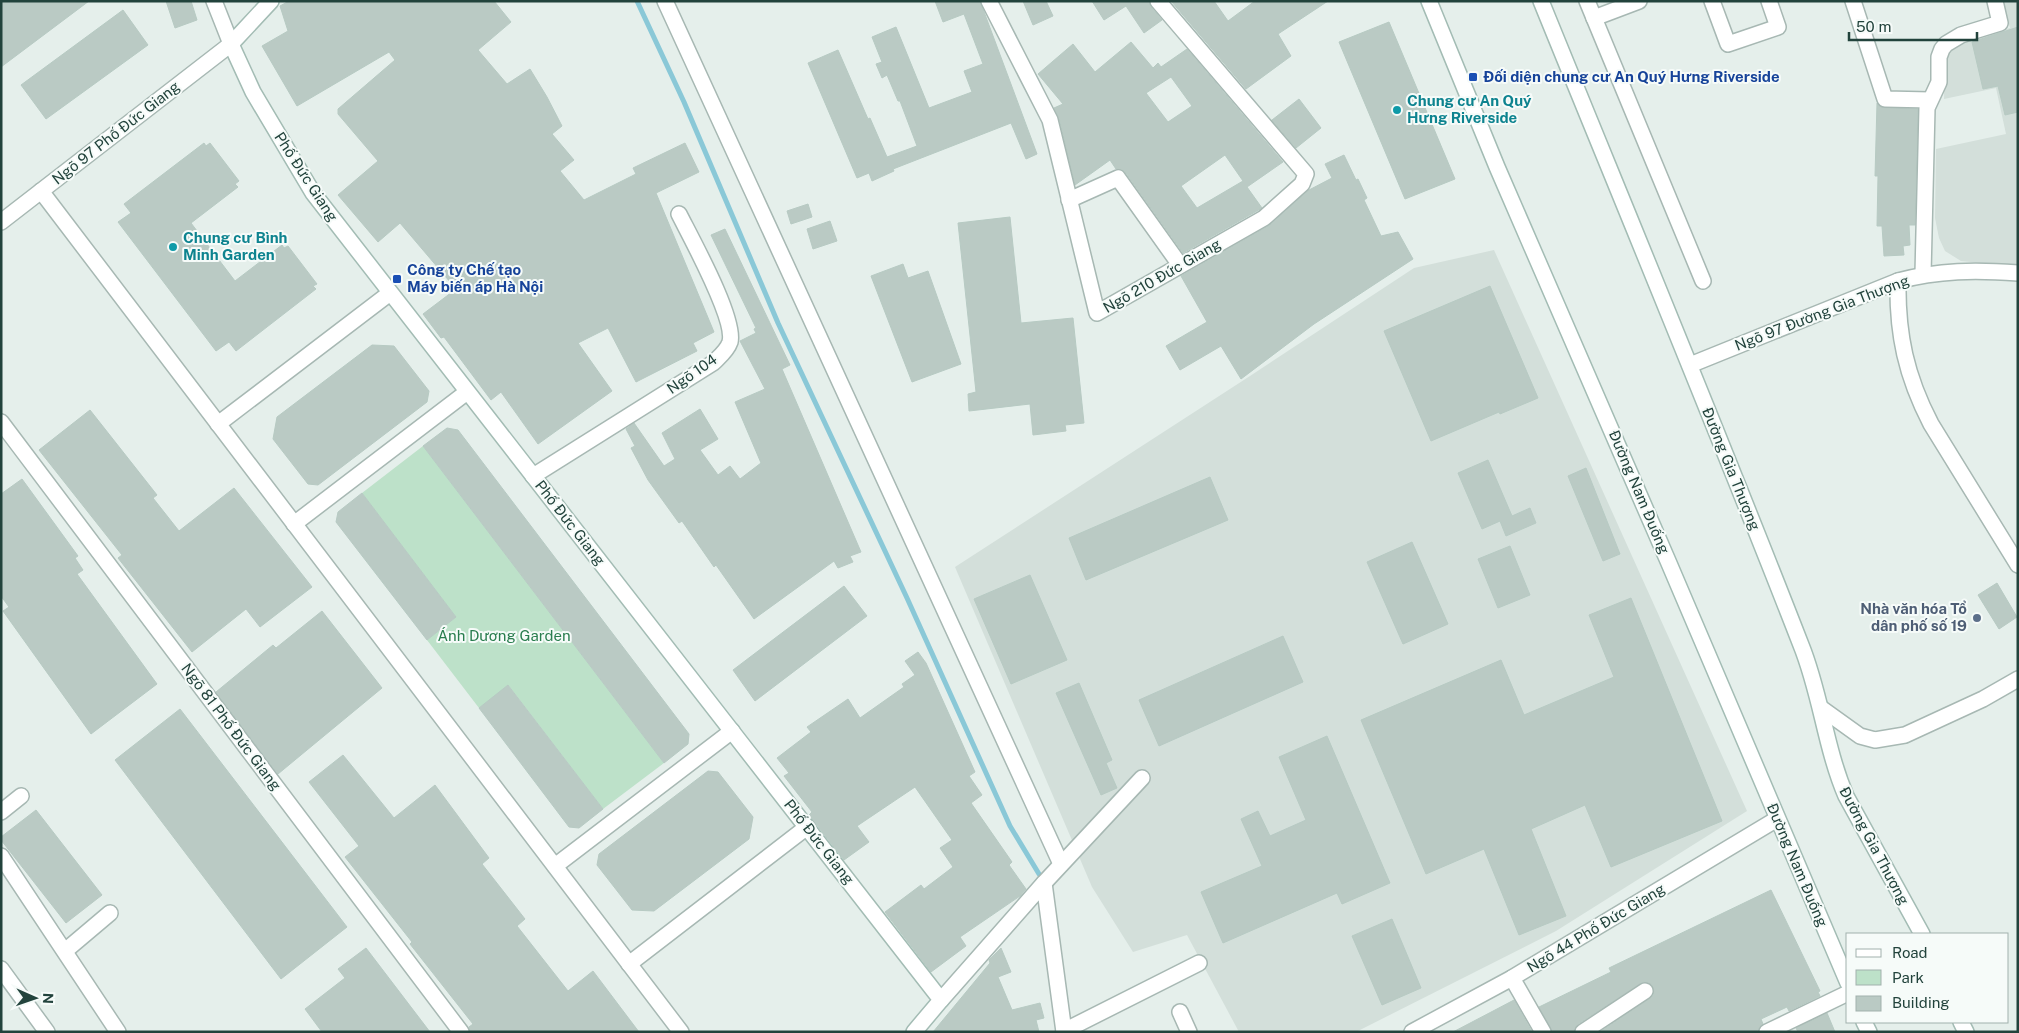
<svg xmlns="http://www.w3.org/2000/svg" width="2019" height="1033" font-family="'Public Sans',sans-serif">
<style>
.built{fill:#d3dfda}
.green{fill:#bde1c9}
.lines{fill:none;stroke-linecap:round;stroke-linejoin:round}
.stream{stroke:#8ac8d7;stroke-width:5}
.building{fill:#bacac4;stroke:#b7cac3;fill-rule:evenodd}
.street-casing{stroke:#a7b8b3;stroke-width:18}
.secondary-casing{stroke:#a3bcb4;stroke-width:18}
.street{stroke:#fff;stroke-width:15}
.secondary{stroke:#fff;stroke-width:15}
.transit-dot{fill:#1a4fb4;stroke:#f6fbf9;stroke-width:2}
.culture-dot{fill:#0f9aa8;stroke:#f6fbf9;stroke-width:2}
.service-dot{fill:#5c6f8a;stroke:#f6fbf9;stroke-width:2}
.labels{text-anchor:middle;stroke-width:4;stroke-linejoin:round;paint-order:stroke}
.transit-label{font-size:15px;font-weight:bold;fill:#164399;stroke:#f6fbf9;text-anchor:start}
.culture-label{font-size:15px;font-weight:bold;fill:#0d838f;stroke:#f6fbf9;text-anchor:start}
.street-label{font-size:15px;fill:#22433c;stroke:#f6fbf9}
.service-label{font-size:15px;font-weight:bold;fill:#4e5e75;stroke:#f6fbf9;text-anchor:end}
.park-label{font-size:15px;fill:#297d4e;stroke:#f6fbf9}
</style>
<rect width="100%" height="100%" fill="#e5efeb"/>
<g class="built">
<path d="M 2003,1 L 2018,1 L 2018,267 L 1961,261 L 1945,251 L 1939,238 L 1935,218 L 1936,149 L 2006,134 L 1996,88 L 1944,99 L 1945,61 L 1948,53 L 1953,47 L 1971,38 L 2010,28 Z"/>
<path d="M 1494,250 L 1747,811 L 1556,931 L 1356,1032 L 1239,1032 L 1187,935 L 1133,952 L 1092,887 L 955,567 L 1250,376 L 1414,268 Z"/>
</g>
<path class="green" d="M 423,446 L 664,763 L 603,809 L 509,686 L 479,708 L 427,640 L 456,617 L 362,493 Z"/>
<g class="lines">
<path class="stream" d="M 637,1 L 684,102 L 778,323 L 907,598 L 1010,826 L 1039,874"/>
</g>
<g class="building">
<path d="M 1,1 L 89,1 L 1,67 Z"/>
<path d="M 166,1 L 191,1 L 197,20 L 175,28 Z"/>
<path d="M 289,1 L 494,1 L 511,22 L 478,50 L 507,84 L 530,69 L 547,97 L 562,126 L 552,134 L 574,160 L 560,171 L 584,200 L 636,174 L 633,168 L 685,143 L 699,172 L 656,193 L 714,332 L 693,343 L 697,351 L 636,382 L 608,328 L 578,343 L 612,391 L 538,444 L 501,392 L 491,400 L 444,337 L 441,338 L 423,314 L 456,289 L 400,223 L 378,242 L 338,195 L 378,161 L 338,114 L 338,109 L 395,60 L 389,52 L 297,106 L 262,46 L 288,31 L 280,6 Z"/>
<path d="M 935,1 L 980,1 L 1037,154 L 1026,159 L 1011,123 L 893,169 L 894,171 L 872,181 L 869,173 L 857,178 L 808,63 L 838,50 L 868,119 L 870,118 L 887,157 L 917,146 L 900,101 L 898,101 L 887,75 L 882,78 L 876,64 L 882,62 L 872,37 L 896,27 L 929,108 L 972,92 L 964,71 L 983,64 L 964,14 L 943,22 Z"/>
<path d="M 1023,1 L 1046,1 L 1053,16 L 1033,25 Z"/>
<path d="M 1092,1 L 1149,1 L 1151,7 L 1162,20 L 1144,33 L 1126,6 L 1104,20 Z"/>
<path d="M 1171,1 L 1214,1 L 1228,21 L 1255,1 L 1328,1 L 1278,34 L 1291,56 L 1246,89 Z"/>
<path d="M 123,10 L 148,45 L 46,119 L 21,85 Z"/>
<path d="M 1389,22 L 1455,179 L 1405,199 L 1339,42 Z"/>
<path d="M 2018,27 L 2018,112 L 2005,115 L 1998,86 L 1983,89 L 1972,42 Z"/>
<path d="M 1131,42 L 1153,68 L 1158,63 L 1161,67 L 1187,49 L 1283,162 L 1247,187 L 1262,208 L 1183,253 L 1126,173 L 1122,170 L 1116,169 L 1110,160 L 1075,185 L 1059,118 L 1054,108 L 1063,104 L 1038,74 L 1073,44 L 1095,72 ZM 1171,77 L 1192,106 L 1168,122 L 1146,93 ZM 1225,155 L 1243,181 L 1197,208 L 1181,186 Z"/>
<path d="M 1299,99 L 1321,128 L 1296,148 L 1272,120 Z"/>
<path d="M 1877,103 L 1885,108 L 1918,109 L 1915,225 L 1909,225 L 1910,245 L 1903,246 L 1904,255 L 1884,256 L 1882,226 L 1877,226 L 1878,176 L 1875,176 Z"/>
<path d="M 204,143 L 206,146 L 210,143 L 239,181 L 235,184 L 238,187 L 191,223 L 235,281 L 282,245 L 284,248 L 288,246 L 317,284 L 313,286 L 316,289 L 236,351 L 229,342 L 216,351 L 118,222 L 131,213 L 124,204 Z"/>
<path d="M 1344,155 L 1356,180 L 1358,179 L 1367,198 L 1364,200 L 1381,236 L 1398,232 L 1413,259 L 1314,324 L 1241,379 L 1221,346 L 1180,370 L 1166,346 L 1207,322 L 1181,276 L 1270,225 L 1309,190 L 1332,178 L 1325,164 Z"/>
<path d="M 808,204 L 812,217 L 791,224 L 787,211 Z"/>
<path d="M 1010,217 L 1021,323 L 1073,318 L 1084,423 L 1065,425 L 1066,431 L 1033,435 L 1030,404 L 969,411 L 968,394 L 976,392 L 958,223 Z"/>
<path d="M 830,221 L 837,241 L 813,249 L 807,229 Z"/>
<path d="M 725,229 L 790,365 L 782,369 L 861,552 L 850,556 L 853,562 L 838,568 L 834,561 L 754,619 L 716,565 L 714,567 L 682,521 L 679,523 L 648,480 L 631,448 L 635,446 L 626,429 L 634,423 L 664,466 L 675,459 L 662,433 L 700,409 L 718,439 L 700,450 L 718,475 L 730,466 L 740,479 L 761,463 L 735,402 L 765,389 L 740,341 L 756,333 L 754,329 L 756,328 L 711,235 Z"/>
<path d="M 903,264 L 908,278 L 928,271 L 961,364 L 912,382 L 871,276 Z"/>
<path d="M 1490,286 L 1538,398 L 1500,414 L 1499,412 L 1431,441 L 1384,331 Z"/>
<path d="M 372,345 L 394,346 L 429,391 L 427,402 L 318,485 L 308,484 L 273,439 L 277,417 Z"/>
<path d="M 90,410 L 157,495 L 153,498 L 179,531 L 234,488 L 312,587 L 260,627 L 246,609 L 192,652 L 118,558 L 122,555 L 39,450 Z"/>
<path d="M 447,428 L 458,430 L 689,734 L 688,744 L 664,763 L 423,446 Z"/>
<path d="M 1488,460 L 1512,516 L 1530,508 L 1536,523 L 1506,536 L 1500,521 L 1482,529 L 1458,473 Z"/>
<path d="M 1586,468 L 1620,554 L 1603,561 L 1568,476 Z"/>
<path d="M 1210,477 L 1228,520 L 1086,580 L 1069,538 Z"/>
<path d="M 22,479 L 78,556 L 75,558 L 83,570 L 77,574 L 157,684 L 91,734 L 3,611 L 9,607 L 1,596 L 1,494 Z"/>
<path d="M 362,493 L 456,617 L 427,640 L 336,522 L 338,512 Z"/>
<path d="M 1412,542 L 1448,624 L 1403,644 L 1367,562 Z"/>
<path d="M 1510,546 L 1530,595 L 1498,608 L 1478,559 Z"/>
<path d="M 1030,575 L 1067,660 L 1011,684 L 974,599 Z"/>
<path d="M 1997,583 L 2017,617 L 1999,629 L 1978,595 Z"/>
<path d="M 844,586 L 867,616 L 755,701 L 733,670 Z"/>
<path d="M 1631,598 L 1722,821 L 1611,867 L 1585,805 L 1531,829 L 1566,916 L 1519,935 L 1484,849 L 1426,874 L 1361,720 L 1501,660 L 1524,715 L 1614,677 L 1589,615 Z"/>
<path d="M 322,611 L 382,688 L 278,774 L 216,692 L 273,645 L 276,648 Z"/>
<path d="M 1283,636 L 1303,682 L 1159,746 L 1139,700 Z"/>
<path d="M 918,652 L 926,663 L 975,772 L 969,776 L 982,795 L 971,803 L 1012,862 L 1009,865 L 1026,889 L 1020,896 L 960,937 L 966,946 L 931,972 L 885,912 L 921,885 L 924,889 L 953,867 L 940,848 L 952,840 L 915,787 L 857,826 L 869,842 L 844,860 L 809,815 L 812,812 L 784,776 L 789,773 L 777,758 L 811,732 L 807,727 L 848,699 L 860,718 L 904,687 L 902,684 L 915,675 L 905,661 Z"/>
<path d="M 1079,683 L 1112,760 L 1106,763 L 1117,788 L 1101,795 L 1056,693 Z"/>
<path d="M 508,685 L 603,809 L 579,828 L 569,827 L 479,708 Z"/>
<path d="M 180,709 L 347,927 L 281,979 L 115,760 Z"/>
<path d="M 1327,736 L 1390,883 L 1342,904 L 1337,893 L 1223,943 L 1201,892 L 1262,866 L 1241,819 L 1258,811 L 1270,836 L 1306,820 L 1279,757 Z"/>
<path d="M 343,755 L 394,818 L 435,785 L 489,858 L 482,864 L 525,919 L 517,926 L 568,991 L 593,971 L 639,1032 L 470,1032 L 469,1027 L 473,1024 L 410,944 L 412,942 L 345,857 L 359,846 L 309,782 Z"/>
<path d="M 708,771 L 718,772 L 753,817 L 749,839 L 654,911 L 632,910 L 597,865 L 599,854 Z"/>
<path d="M 36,810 L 102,895 L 66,923 L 1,840 L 1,837 Z"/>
<path d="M 1771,890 L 1820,991 L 1818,992 L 1820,996 L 1789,1011 L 1787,1007 L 1761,1019 L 1763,1024 L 1756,1032 L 1600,1032 L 1653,996 L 1654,991 L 1652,985 L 1644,982 L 1578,1024 L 1574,1032 L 1552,1032 L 1539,1007 L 1611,972 L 1609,968 Z"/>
<path d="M 1392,919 L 1421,988 L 1382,1005 L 1352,936 Z"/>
<path d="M 366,948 L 430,1032 L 322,1032 L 305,1009 L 345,978 L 338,969 Z"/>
<path d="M 1001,948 L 1011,972 L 998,977 L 1012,1010 L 1040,1003 L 1044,1018 L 1036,1020 L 1039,1032 L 933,1032 L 990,963 L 989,960 Z"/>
<path d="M 1514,1000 L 1532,1032 L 1453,1032 L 1495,1010 Z"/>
<path d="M 1827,1013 L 1835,1032 L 1798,1032 L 1796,1028 Z"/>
</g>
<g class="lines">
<g class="street-casing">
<g id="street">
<path d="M 665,1 L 1061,864"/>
<path d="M 989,1 L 1050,120 L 1097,313 L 1264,218 L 1302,184 L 1306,174 L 1158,1"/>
<path d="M 1587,1 L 1703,281"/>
<path d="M 1712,1 L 1728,44 L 1778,27 L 1769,1"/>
<path d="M 1853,1 L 1885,99 L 1930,100"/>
<path d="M 1594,18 L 1639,1"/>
<path d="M 41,191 L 681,1032"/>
<path d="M 1069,200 L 1118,178 L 1180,265"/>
<path d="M 1,222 L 231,44 L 214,1"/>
<path d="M 1923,274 L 1927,108 L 1939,82 L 1939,57 L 1942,49 L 1946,44 L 1961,35 L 2000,23 L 1995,1"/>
<path d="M 1898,281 C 1897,334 1906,376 1931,424 L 2018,565"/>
<path d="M 1690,365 L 1898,281 C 1939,270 1976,270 2018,273"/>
<path d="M 1,422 L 461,1032"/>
<path d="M 218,424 L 390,293"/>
<path d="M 533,476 L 713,363 C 719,357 727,351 730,342 C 736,319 691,238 679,214"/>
<path d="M 294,524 L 467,392"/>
<path d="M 1821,708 L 1860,736 L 1875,740 L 1905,735 L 1983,699 L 2018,679"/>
<path d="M 1,812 L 21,796"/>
<path d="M 1,856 L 118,1032"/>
<path d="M 555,866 L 732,731"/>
<path d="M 1044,883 L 1142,778"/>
<path d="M 65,951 L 110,913"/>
<path d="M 629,964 L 807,827"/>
<path d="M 1,969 L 47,1032"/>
<path d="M 1512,978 L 1543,1032"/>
<path d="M 941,1000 L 1044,883 L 1064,1032"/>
<path d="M 1180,1012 L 1189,1032"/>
<path d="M 1064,1031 L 1199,963"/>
<path d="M 1412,1032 L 1512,978 L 1777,819"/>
<path d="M 1583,1032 L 1645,991"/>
<path d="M 1767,1032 L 1848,993"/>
</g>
</g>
<g class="secondary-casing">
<g id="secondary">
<path d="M 271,1 L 231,44 L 253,92 L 313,193 L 941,1000 L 914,1032"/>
<path d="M 1429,1 L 1497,167 L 1668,561 L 1848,983"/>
<path d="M 1541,1 C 1628,215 1717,429 1801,645 C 1821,694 1825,747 1846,796 L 1922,934"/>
<path d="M 1864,1022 L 1869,1032"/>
<path d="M 1961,1022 L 1966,1032"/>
</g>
</g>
<use href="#street" class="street"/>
<use href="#secondary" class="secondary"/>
</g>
<g class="transit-dot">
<rect x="1468" y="72" width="10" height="10" rx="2.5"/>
<rect x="392" y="274" width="10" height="10" rx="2.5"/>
</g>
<g class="culture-dot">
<circle cx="1397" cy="110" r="5"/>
<circle cx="173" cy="247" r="5"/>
</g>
<circle class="service-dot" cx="1977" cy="618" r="5"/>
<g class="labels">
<g class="transit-label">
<text x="1483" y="82">Đối diện chung cư An Quý Hưng Riverside</text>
<text x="407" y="275">Công ty Chế tạo<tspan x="407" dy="17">Máy biến áp Hà Nội</tspan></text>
</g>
<g class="culture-label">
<text x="1407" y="106">Chung cư An Quý<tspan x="1407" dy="17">Hưng Riverside</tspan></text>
<text x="183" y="243">Chung cư Bình<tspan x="183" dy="17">Minh Garden</tspan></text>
</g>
<g class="street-label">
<text transform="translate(116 133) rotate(-38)" y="5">Ngõ 97 Phố Đức Giang</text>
<text transform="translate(306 177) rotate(57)" y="5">Phố Đức Giang</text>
<text transform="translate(1162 276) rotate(-30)" y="5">Ngõ 210 Đức Giang</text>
<text transform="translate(1822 313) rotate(-21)" y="5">Ngõ 97 Đường Gia Thượng</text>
<text transform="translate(692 374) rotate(-35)" y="5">Ngõ 104</text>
<text transform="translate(1731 469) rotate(68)" y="5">Đường Gia Thượng</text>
<text transform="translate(1639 492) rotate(67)" y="5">Đường Nam Đuống</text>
<text transform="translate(570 523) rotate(52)" y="5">Phố Đức Giang</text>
<text transform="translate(231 727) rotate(53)" y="5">Ngõ 81 Phố Đức Giang</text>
<text transform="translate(819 842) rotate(52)" y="5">Phố Đức Giang</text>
<text transform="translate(1874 846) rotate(62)" y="5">Đường Gia Thượng</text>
<text transform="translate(1797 865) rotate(67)" y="5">Đường Nam Đuống</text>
<text transform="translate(1596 928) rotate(-31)" y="5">Ngõ 44 Phố Đức Giang</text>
</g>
<g class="service-label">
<text x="1967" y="614">Nhà văn hóa Tổ<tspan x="1967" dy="17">dân phố số 19</tspan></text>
</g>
<g class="park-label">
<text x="504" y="641">Ánh Dương Garden</text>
</g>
</g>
<rect width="2019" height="1033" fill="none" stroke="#22433c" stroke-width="5"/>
<rect x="1846" y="933" width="162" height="90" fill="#f6fbf9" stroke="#a1b1ad"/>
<rect x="1856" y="949" width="25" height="8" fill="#ffffff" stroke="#a1b1ad"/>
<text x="1892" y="958" font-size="15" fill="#22433c">Road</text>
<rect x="1856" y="970" width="25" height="15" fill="#bde1c9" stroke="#a1b1ad"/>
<text x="1892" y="983" font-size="15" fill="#22433c">Park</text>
<rect x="1856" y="996" width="25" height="15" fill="#bacac4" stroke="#a1b1ad"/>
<text x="1892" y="1008" font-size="15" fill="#22433c">Building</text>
<g transform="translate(35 998) rotate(92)" stroke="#f6fbf9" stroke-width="4" paint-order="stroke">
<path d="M0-4L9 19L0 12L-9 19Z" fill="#22433c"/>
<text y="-8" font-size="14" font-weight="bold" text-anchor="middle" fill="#22433c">N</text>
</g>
<path d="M1849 32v8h128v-8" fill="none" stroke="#22433c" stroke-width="2.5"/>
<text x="1856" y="32" font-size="15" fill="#22433c" stroke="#f6fbf9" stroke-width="4" paint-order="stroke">50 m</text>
</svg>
